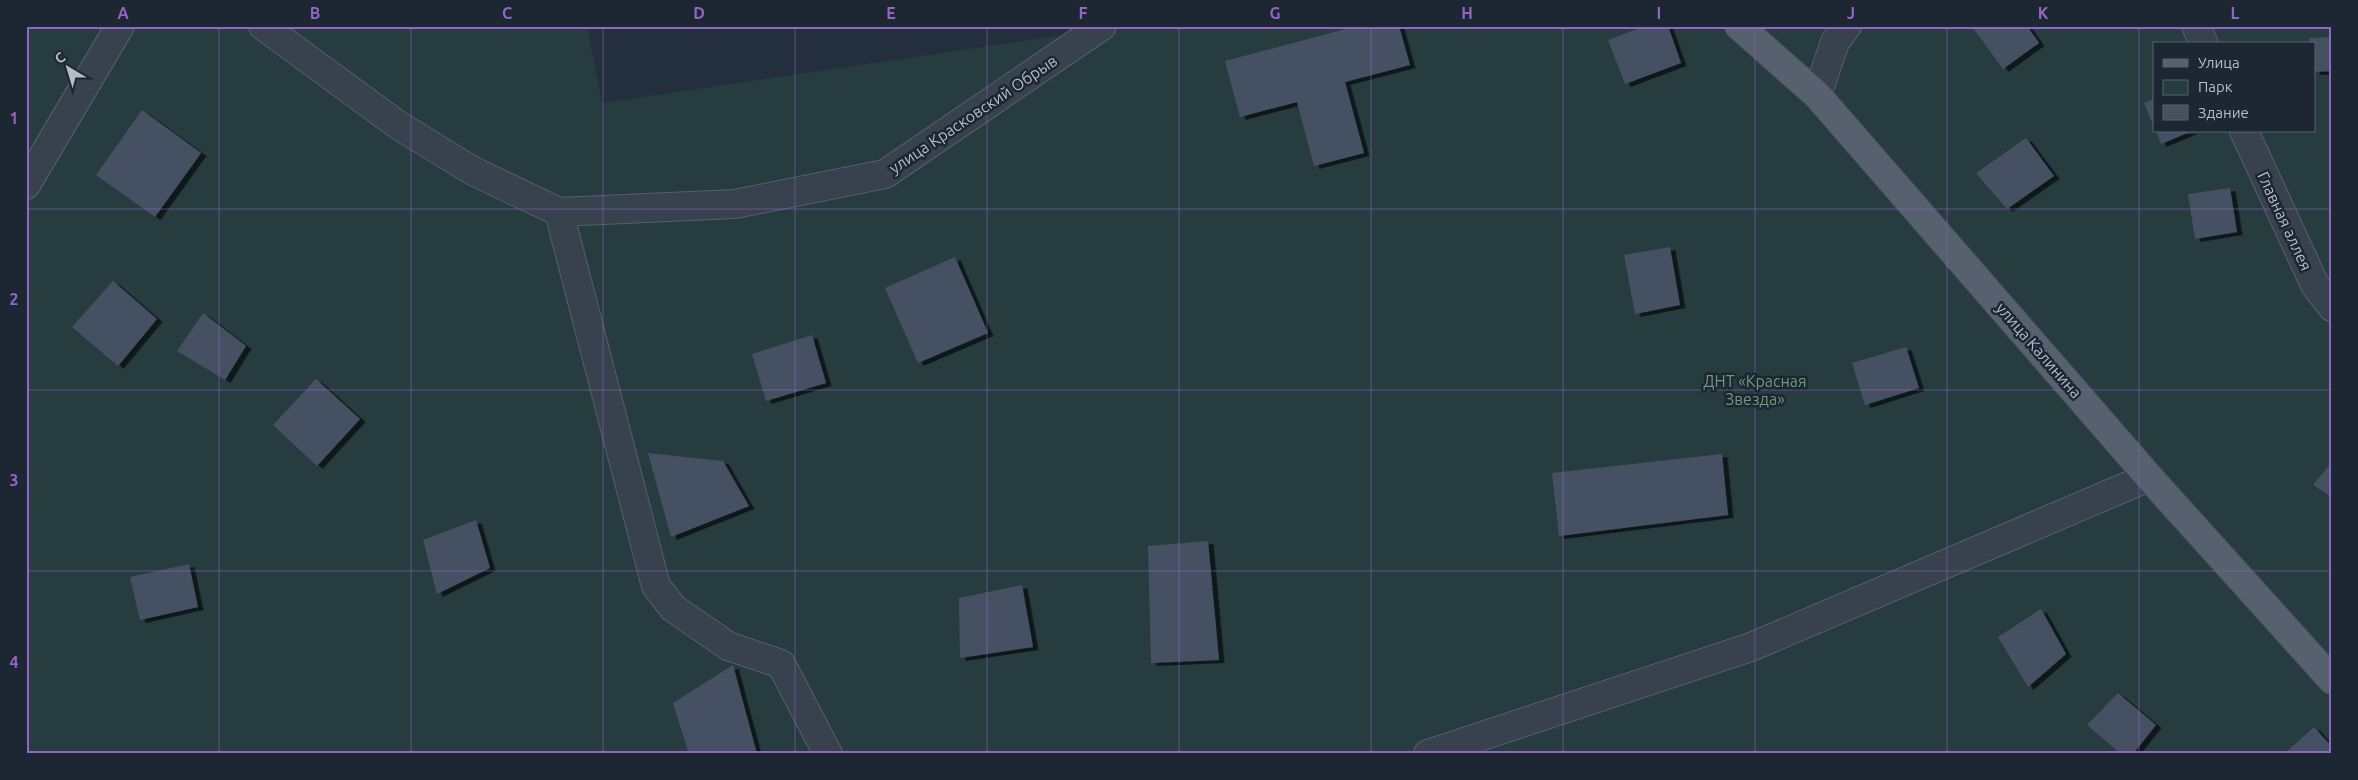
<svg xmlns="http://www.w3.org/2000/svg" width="2358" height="780" font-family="Ubuntu,sans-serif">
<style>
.green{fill:#263c3f;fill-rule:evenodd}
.building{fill:#455162;filter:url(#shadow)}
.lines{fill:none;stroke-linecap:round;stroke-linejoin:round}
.minor-casing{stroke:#565f6c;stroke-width:30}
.major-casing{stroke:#414a57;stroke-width:30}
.minor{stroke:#38414e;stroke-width:28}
.major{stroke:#56606e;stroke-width:28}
.grid{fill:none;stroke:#9266c3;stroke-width:1;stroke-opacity:0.55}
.labels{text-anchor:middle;stroke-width:5;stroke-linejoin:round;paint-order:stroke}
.street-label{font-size:16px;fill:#b4bcc9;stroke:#1d2633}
.park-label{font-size:16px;fill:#6b9a76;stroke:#1d2633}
.neatline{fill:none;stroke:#9266c3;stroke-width:2}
.grid-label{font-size:16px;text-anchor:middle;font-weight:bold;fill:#9266c3}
</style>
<defs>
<filter id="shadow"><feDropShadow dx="5.5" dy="3" stdDeviation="0" flood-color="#0009"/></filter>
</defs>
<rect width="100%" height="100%" fill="#242f3e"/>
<path class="green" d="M 26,26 L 587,26 L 602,103 L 1125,26 L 2332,26 L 2332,754 L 26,754 ZM 2154,44 L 2314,44 L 2314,131 L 2154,131 Z"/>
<g class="building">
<path d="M 1357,26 L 1399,26 L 1410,65 L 1345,82 L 1364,153 L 1314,166 L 1297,102 L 1240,117 L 1225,61 Z"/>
<path d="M 1645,26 L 1668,26 L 1681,63 L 1625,84 L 1608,40 Z"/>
<path d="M 1975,26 L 2027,26 L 2039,43 L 2003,69 L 1973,28 Z"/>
<path d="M 2332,37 L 2332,71 L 2314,72 L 2314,44 L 2310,44 L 2309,38 Z"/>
<path d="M 2154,99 L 2154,127 L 2144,103 Z"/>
<path d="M 142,110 L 201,153 L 155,217 L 96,175 Z"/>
<path d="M 2156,131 L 2192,131 L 2161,144 Z"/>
<path d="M 2026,138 L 2054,176 L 2007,209 L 1976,173 Z"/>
<path d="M 2230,188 L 2237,232 L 2195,239 L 2188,194 Z"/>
<path d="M 1670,247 L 1680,305 L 1635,314 L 1624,255 Z"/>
<path d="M 955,257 L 988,333 L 918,363 L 885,288 Z"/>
<path d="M 113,281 L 157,319 L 118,366 L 72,327 Z"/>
<path d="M 203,313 L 246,346 L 225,380 L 177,351 Z"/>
<path d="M 812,335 L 826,383 L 766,401 L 752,354 Z"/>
<path d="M 1906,347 L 1919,388 L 1865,405 L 1852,363 Z"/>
<path d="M 316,379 L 360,419 L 317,466 L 273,425 Z"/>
<path d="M 648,453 L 723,461 L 749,506 L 671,537 Z"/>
<path d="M 1722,454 L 1728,515 L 1559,536 L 1552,473 Z"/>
<path d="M 2332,462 L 2332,497 L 2313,485 Z"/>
<path d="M 476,520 L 490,568 L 437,594 L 423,540 Z"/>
<path d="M 1208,541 L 1219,660 L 1151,663 L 1148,546 Z"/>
<path d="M 189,564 L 198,607 L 140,620 L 130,577 Z"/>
<path d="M 1022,585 L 1033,647 L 960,658 L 959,598 Z"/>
<path d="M 2041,609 L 2066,654 L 2028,687 L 1998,637 Z"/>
<path d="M 733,665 L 757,754 L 689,754 L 673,703 Z"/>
<path d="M 2118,693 L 2156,725 L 2133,754 L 2121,754 L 2087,725 Z"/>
<path d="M 2314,727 L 2332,747 L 2332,754 L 2284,754 Z"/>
</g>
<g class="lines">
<g class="minor-casing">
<g id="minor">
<path d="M 263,26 L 398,125 L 473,171 L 559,212 L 735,204 L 885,174 L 1102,26"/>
<path d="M 2196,26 L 2204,44"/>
<path d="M 1817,95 L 1835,42 L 1847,26"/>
<path d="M 2244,131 L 2315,285 L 2332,307"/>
<path d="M 26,185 L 120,26"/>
<path d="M 559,212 L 656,586 L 673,608 L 728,646 L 781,664 L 828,754"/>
<path d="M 1428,754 L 1751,647 L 2149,477"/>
</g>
</g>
<g class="major-casing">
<path id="major" d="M 1739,26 L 1817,95 L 2149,477 L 2332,680"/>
</g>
<use href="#minor" class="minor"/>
<use href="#major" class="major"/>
</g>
<path class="grid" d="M 219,26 L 219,754M 411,26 L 411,754M 603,26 L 603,754M 795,26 L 795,754M 987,26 L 987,754M 1179,26 L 1179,754M 1371,26 L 1371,754M 1563,26 L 1563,754M 1755,26 L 1755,754M 1947,26 L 1947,754M 2139,26 L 2139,754M 26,209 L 2332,209M 26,390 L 2332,390M 26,571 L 2332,571"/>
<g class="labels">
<g class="street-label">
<text transform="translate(973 114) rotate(-34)" y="6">улица Красковский Обрыв</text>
<text transform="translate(2285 221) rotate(65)" y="6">Главная аллея</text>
<text transform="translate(2039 350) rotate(49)" y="6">улица Калинина</text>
</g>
<g class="park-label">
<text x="1755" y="387">ДНТ «Красная<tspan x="1755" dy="18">Звезда»</tspan></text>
</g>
</g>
<rect width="2358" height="780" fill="none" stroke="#1d2633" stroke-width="55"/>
<rect x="2153" y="42" width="162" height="90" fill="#1d2633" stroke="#59626f"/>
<rect x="2163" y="59" width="25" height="8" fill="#56606e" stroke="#59626f"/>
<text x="2198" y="68" font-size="15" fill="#b4bcc9">Улица</text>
<rect x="2163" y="80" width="25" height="15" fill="#263c3f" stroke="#59626f"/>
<text x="2198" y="92" font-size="15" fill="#b4bcc9">Парк</text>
<rect x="2163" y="105" width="25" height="15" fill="#455162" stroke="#59626f"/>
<text x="2198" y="118" font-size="15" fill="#b4bcc9">Здание</text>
<g transform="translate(68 68) rotate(322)" stroke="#1d2633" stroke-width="4" paint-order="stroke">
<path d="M0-4L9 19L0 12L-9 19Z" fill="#b4bcc9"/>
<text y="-8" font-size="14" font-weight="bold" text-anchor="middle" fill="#b4bcc9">С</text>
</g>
<rect x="28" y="28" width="2302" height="724" class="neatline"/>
<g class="grid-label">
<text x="123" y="19">A</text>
<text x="315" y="19">B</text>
<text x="507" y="19">C</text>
<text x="699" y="19">D</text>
<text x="891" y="19">E</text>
<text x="1083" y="19">F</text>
<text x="1275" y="19">G</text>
<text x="1467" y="19">H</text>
<text x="1659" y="19">I</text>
<text x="1851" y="19">J</text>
<text x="2043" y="19">K</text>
<text x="2235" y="19">L</text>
<text x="14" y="124">1</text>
<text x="14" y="305">2</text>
<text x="14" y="486">3</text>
<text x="14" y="668">4</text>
</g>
</svg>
